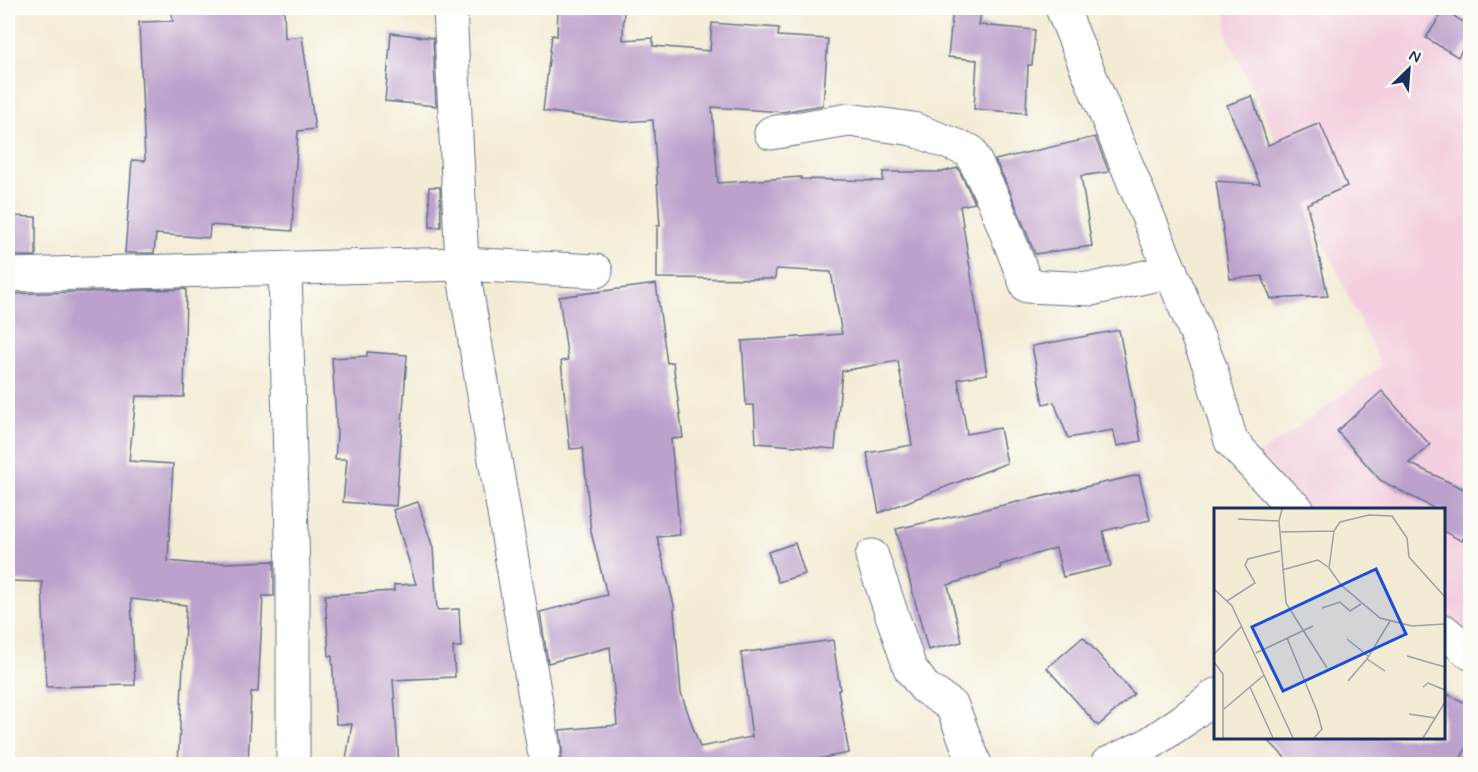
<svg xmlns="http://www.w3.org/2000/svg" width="1478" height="772" font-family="Mynerve,sans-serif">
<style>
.built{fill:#f3cfe0}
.building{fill:#bca1cc}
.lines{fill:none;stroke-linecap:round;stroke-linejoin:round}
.street-casing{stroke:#677188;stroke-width:35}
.street{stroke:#fff;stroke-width:33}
.inset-road{fill:none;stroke:#9da0a5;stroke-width:1.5}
.view{fill:#1d4ed8;fill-opacity:0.15;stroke:#1d4ed8;stroke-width:3}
.inset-edge{fill:none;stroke:#1b2f5e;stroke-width:3}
</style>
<rect width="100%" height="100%" fill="#fdfcf7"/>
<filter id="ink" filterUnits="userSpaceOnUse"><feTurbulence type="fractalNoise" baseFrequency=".0167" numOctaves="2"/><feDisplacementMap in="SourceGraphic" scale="12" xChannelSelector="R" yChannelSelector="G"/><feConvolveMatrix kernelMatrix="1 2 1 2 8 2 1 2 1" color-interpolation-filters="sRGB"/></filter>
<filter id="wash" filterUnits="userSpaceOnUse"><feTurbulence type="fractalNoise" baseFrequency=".008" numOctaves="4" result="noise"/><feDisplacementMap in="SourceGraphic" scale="24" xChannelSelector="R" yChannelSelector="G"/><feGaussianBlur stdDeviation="1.35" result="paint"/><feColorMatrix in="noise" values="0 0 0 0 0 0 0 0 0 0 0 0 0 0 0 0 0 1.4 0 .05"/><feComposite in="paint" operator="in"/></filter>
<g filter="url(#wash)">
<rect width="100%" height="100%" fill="#f3ecd5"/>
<path class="built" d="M 1227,8 L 1470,8 L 1470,656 L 1444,635 L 1444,509 L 1299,509 L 1253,458 L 1314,416 L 1381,366 L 1226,33 Z"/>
<g id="blocks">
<g class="building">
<path d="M 171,8 L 284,8 L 285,38 L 302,36 L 315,129 L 298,131 L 292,231 L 210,225 L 209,238 L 156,234 L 154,253 L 125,253 L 132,160 L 145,161 L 139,22 L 173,21 Z"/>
<path d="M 558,8 L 624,8 L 623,40 L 653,38 L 653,46 L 710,51 L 712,23 L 779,28 L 778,36 L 828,39 L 823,105 L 782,112 L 712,107 L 718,183 L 801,177 L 801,179 L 883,181 L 883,172 L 942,172 L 958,168 L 975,203 L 960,206 L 987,374 L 958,379 L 967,434 L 1000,428 L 1007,463 L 879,513 L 867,453 L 912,445 L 898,361 L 842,371 L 835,449 L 756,443 L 754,405 L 746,405 L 742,341 L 842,334 L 831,272 L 776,269 L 775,279 L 657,278 L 657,226 L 660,226 L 653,120 L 623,122 L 543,111 L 552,35 L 557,36 Z"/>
<path d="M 953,8 L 982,8 L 979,25 L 1035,30 L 1032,65 L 1028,65 L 1026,113 L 974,109 L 977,60 L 948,57 Z"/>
<path d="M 1444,10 L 1470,26 L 1470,37 L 1458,57 L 1426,38 Z"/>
<path d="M 391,33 L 433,38 L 436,106 L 385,101 Z"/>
<path d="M 1252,96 L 1268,145 L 1320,123 L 1347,186 L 1307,204 L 1328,296 L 1271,299 L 1262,276 L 1230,279 L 1216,181 L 1260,184 L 1227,105 Z"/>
<path d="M 1095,137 L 1109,172 L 1081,176 L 1092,246 L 1035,254 L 1010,191 L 995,160 Z"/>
<path d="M 429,187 L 440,187 L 441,227 L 430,227 Z"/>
<path d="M 8,216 L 36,217 L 36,256 L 8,256 Z"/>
<path d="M 656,284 L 667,363 L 673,362 L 683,438 L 671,439 L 680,535 L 657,537 L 675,609 L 674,610 L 681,693 L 700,747 L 752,737 L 741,653 L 833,640 L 840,690 L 838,690 L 849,753 L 786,765 L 556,765 L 562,756 L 562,747 L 560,730 L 617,725 L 610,647 L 548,663 L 540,612 L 607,595 L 591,532 L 583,448 L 570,449 L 561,361 L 568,360 L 559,297 Z"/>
<path d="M 186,289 L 184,397 L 136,396 L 129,461 L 173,464 L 168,561 L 199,564 L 274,561 L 274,596 L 263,596 L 258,692 L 251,692 L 248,765 L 178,765 L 186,605 L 131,599 L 135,685 L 46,687 L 42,582 L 8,581 L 8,294 Z"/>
<path d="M 1119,330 L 1141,441 L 1117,446 L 1113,430 L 1068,438 L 1054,402 L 1043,404 L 1032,346 Z"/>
<path d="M 367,352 L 407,355 L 396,506 L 343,502 L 347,459 L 335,459 L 337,434 L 332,358 L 367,356 Z"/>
<path d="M 1382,391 L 1430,445 L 1409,463 L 1470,492 L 1470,524 L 1462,541 L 1443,531 L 1443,510 L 1437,510 L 1380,480 L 1337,431 Z"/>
<path d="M 1139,475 L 1150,520 L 1103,531 L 1111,566 L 1063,577 L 1056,548 L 1000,565 L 1001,568 L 948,585 L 962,642 L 928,650 L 896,529 Z"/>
<path d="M 418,502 L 433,548 L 437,610 L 459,609 L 461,647 L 453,647 L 455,677 L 393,680 L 399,765 L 345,765 L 352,724 L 336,724 L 332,656 L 329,656 L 325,595 L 394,591 L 394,585 L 416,584 L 393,510 Z"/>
<path d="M 795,543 L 805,574 L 778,582 L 768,552 Z"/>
<path d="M 1083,637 L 1134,694 L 1098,726 L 1047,668 Z"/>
<path d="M 1443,692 L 1470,705 L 1470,741 L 1457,765 L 1292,765 L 1266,738 L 1443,738 Z"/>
</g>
</g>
</g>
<g filter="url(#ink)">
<use href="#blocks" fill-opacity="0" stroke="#677188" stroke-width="1.5"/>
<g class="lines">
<g class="street-casing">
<g id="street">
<path d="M 450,8 L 462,264 L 544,750"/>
<path d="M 1062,8 L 1210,367 L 1231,441 L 1285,499 L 1297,509"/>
<path d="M 771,133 L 849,120 L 913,129 L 970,151 L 993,198 L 1027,286 L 1092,289 L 1171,271"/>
<path d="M 285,269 L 293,574 L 293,764"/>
<path d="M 8,275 L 462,264 L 596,271"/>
<path d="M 872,556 L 910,668 L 924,687 L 952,706 L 975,764"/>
<path d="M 1444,631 L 1470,653"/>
<path d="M 1107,764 L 1146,746 L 1184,720 L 1216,695"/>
</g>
</g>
<use href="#street" class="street"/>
</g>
</g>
<g transform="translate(1214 508)">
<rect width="231" height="231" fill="#f3ecd5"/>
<path class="inset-road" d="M 68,1 L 65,13 L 72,95 L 113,160M 24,11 L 65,13M 67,24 L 120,23M 68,62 L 104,52 L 114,59M 0,81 L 18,98 L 50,167 L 10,201M 231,89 L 195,49 L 193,30 L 178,8 L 155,7 L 126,14 L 120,23 L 115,60 L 127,77 L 166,110 L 198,118 L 231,116M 13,93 L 41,75 L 31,57 L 34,51 L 66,43M 108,100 L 126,94 L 136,103 L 147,96M 73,130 L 103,203 L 108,221 L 100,230M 133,131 L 154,148M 42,145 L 99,118M 0,146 L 27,119M 193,148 L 231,159M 153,151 L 171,163M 0,154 L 9,166 L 9,230M 50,167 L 79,230M 134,173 L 153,151 L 176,113M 36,179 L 59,230M 209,179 L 214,175 L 231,182M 195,206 L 221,210M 209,230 L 231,194"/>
<path class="view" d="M 162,61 L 192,126 L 69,183 L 38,119 Z"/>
<rect width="231" height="231" class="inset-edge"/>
</g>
<rect width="1478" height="772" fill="none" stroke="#fdfcf7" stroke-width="30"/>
<g transform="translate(1409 69) rotate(25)" stroke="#fdfcf7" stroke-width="4.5" paint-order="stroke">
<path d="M0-4.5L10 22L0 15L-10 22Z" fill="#1b2f5e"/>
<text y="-9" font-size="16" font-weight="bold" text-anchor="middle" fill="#1b2f5e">N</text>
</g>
</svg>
